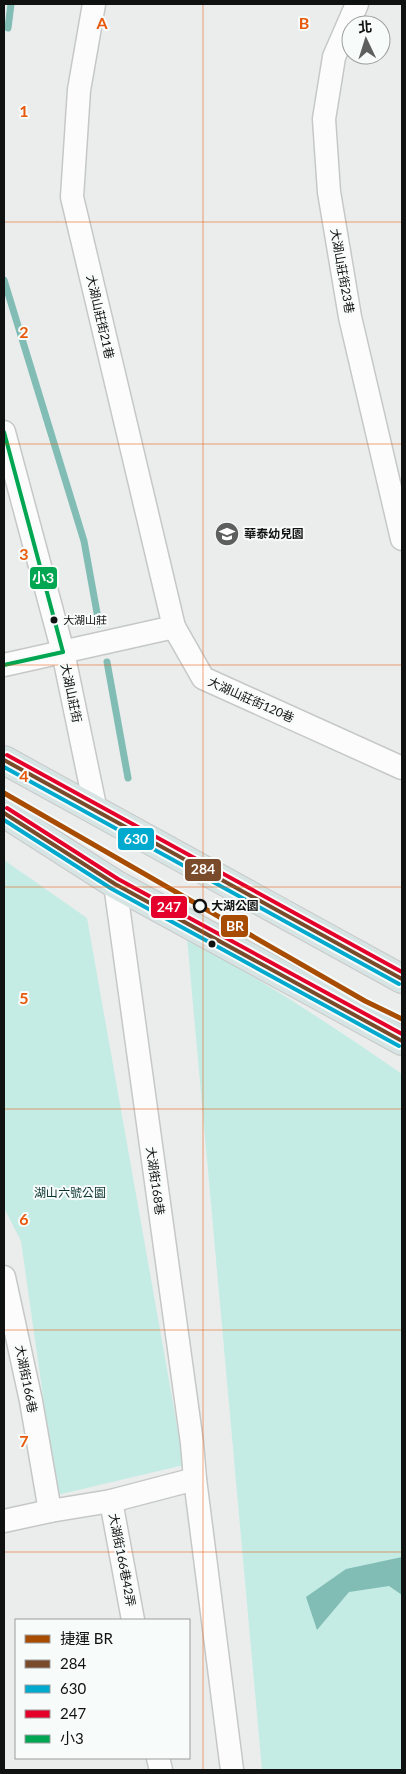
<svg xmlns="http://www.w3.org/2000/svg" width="406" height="1774" font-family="Lato,'Noto Sans TC',sans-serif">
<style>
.green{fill:#c4ece5}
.water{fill:#81bdb5}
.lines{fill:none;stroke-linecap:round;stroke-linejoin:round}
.stream{stroke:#81bdb5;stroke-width:7}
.minor-casing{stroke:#c6c8c7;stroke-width:25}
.major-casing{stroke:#c8c9c8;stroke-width:30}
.minor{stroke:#fcfcfc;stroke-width:22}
.major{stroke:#d6e4e3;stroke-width:28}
.bus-1-casing{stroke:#f7fbfa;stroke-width:8}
.bus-2-casing{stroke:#f7fbfa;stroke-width:8}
.bus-3-casing{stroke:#f7fbfa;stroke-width:8}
.bus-4-casing{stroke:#f7fbfa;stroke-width:8}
.bus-1{stroke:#7a4b2a;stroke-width:4}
.bus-2{stroke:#00a9ce;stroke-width:4}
.bus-3{stroke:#e4002b;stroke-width:4}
.bus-4{stroke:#00a651;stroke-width:4}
.metro-1-casing{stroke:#f7fbfa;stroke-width:9}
.metro-1{stroke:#a74c00;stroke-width:5}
.grid{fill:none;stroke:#e8590c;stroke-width:1;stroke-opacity:0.55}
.bus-dot{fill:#101111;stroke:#f7fbfa;stroke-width:2}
.stop-dot{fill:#f7fbfa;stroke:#101111;stroke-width:2.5}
.labels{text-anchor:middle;stroke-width:4;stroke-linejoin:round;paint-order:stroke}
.bus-label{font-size:11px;fill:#101111;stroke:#f7fbfa;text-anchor:start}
.street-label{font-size:12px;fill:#101111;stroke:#f7fbfa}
.poi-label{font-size:12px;font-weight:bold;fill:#101111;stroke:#f7fbfa;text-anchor:start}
.stop-label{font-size:12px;font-weight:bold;fill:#101111;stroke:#f7fbfa;text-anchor:start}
.park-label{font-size:12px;fill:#08332d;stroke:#f7fbfa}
.grid-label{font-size:16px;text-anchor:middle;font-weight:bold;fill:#e8590c;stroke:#f7fbfa;stroke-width:4;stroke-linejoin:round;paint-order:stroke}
.line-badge{stroke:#f7fbfa;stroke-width:2}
.badge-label{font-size:14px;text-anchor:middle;font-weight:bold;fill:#fff}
</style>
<rect width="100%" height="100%" fill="#ebedec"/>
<g class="green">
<path d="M 4,860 L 87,918 L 184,1465 L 57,1495 L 21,1241 L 4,1208 Z"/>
<path d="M 187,938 C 261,980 332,1025 402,1074 L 402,1770 L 262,1770 Z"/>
</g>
<path class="water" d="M 402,1557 L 402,1595 L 389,1586 L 349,1592 L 317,1630 L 306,1597 L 346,1569 Z"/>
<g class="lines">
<g class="stream">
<path d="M 8,28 L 11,4"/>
<path d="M 4,280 L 84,541 L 99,624"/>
<path d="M 107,662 L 128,778"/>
</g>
<g class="minor-casing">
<g id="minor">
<path d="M 94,4 L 79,90 L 72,197 L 174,627"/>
<path d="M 357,4 L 334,57 L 324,119 L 329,192 L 350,317 L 402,539"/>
<path d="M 4,432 L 63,652 L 96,811"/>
<path d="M 4,665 L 174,627 L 203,678 L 402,768"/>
<path d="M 115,884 L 192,1443 L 195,1479"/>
<path d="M 4,1277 L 31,1401 L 50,1511"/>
<path d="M 111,1501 L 133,1620"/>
<path d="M 4,1521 L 50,1511 L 111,1501 L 195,1479 L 232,1770"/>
<path d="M 158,1758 L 161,1770"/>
</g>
</g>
<g class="major-casing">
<g id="major">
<path d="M 4,760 L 402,979"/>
<path d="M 4,813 L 115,884 L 402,1041"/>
</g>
</g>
<use href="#minor" class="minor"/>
<use href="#major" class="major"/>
<g class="bus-1-casing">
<g id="bus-1">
<path d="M 4,760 L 402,979"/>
<path d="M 4,813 L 115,884 L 402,1041"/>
</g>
</g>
<g class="bus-2-casing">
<g id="bus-2">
<path d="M 4,767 L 399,984"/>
<path d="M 4,820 L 112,889 L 399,1046"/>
</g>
</g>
<g class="bus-3-casing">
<g id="bus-3">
<path d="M 7,755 L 402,972"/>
<path d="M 7,808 L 118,879 L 402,1034"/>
</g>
</g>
<g class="bus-4-casing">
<g id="bus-4">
<path d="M 4,432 L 63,652"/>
<path d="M 4,665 L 63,652"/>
</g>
</g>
<use href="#bus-1" class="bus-1"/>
<use href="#bus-2" class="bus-2"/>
<use href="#bus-3" class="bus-3"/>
<use href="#bus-4" class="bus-4"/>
<g class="metro-1-casing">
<path id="metro-1" d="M 4,793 L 365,1001 L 402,1019"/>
</g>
<use href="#metro-1" class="metro-1"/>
</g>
<path class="grid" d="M 203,4 L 203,1770M 4,222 L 402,222M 4,444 L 402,444M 4,665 L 402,665M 4,887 L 402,887M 4,1109 L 402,1109M 4,1330 L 402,1330M 4,1552 L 402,1552"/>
<defs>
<g id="school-disc" transform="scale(1.25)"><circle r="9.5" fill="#5d5e5e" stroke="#f7fbfa"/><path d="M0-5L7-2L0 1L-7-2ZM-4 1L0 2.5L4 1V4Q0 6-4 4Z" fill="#fff"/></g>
</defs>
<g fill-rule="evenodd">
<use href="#school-disc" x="227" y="534"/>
</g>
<g class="bus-dot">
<circle cx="54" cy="620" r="4.5"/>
<circle cx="212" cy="944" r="4.5"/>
</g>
<circle class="stop-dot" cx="200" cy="906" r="6"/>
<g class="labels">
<g class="bus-label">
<text x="63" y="624">大湖山莊</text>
</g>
<g class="street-label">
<text transform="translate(342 271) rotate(80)" y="4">大湖山莊街23巷</text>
<text transform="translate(100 317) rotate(77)" y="4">大湖山莊街21巷</text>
<text transform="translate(71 693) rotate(78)" y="4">大湖山莊街</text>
<text transform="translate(251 700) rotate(24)" y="4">大湖山莊街120巷</text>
<text transform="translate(155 1181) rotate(82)" y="4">大湖街168巷</text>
<text transform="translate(26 1379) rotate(79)" y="4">大湖街166巷</text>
<text transform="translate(122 1560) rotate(79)" y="4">大湖街166巷42弄</text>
</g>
<g class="poi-label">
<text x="244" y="538">華泰幼兒園</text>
</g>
<g class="stop-label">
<text x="211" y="910">大湖公園</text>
</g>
<g class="park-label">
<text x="70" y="1197">湖山六號公園</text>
</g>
</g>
<g class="grid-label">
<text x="102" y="29">A</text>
<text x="304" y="29">B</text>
<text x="24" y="117">1</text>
<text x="24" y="338">2</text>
<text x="24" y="560">3</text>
<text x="24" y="782">4</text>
<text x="24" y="1004">5</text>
<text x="24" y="1225">6</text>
<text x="24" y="1447">7</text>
</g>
<g class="line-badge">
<rect x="29" y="566" width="29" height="24" rx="5" fill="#00a651"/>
<rect x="117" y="827" width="38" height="24" rx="5" fill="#00a9ce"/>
<rect x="184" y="858" width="38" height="24" rx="5" fill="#7a4b2a"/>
<rect x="150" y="895" width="38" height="24" rx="5" fill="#e4002b"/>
<rect x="220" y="914" width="29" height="24" rx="5" fill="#a74c00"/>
</g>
<g class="badge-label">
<text x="43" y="583">小3</text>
<text x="136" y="844">630</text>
<text x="203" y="874">284</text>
<text x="169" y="912">247</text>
<text x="235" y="931">BR</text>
</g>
<rect width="406" height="1774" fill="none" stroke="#101111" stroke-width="10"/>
<rect x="15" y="1619" width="175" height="140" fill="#f7fbfa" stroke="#9b9d9d"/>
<rect x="25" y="1635" width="25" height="8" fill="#a74c00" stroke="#9b9d9d"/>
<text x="60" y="1644" font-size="15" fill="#101111">捷運 BR</text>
<rect x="25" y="1660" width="25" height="8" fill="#7a4b2a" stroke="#9b9d9d"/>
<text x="60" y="1669" font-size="15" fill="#101111">284</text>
<rect x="25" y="1685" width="25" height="8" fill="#00a9ce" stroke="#9b9d9d"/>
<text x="60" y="1694" font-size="15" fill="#101111">630</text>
<rect x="25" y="1710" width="25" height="8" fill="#e4002b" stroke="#9b9d9d"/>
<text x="60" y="1719" font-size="15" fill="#101111">247</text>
<rect x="25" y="1735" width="25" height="8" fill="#00a651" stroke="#9b9d9d"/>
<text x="60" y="1744" font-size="15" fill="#101111">小3</text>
<g transform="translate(366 40) rotate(356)"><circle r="24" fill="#f7fbfa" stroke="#9b9d9d"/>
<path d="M0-4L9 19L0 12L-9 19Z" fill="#5d5e5e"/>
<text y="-8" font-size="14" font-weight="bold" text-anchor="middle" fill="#101111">北</text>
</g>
</svg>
